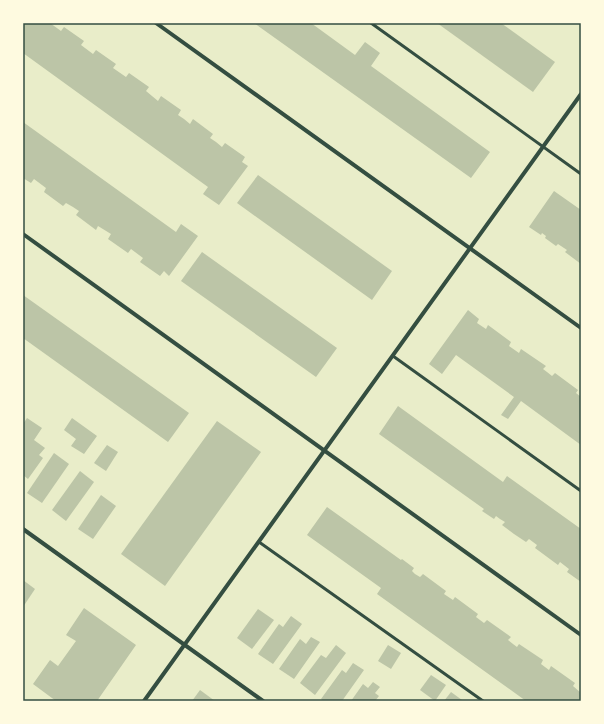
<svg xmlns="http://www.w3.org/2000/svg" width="604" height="724" font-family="'PT Sans',sans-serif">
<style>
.building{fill:#bcc5a7}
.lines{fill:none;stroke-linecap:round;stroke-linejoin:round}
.service{stroke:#344e41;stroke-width:3}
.minor{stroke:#344e41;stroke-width:4}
.neatline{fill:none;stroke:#344e41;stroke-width:1.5}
</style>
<rect width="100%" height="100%" fill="#e9edc9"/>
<g class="building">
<path d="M 23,23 L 50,23 L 61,31 L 64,27 L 84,41 L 81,45 L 93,54 L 96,50 L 116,64 L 113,68 L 126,77 L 129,73 L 149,87 L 146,91 L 158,101 L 161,96 L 181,110 L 178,115 L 184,119 L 190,124 L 193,119 L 213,134 L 210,138 L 216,142 L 222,147 L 225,143 L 245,157 L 242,162 L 248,166 L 219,205 L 203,194 L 208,187 L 23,53 Z"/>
<path d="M 254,23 L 311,23 L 355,55 L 365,42 L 380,53 L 371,66 L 490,152 L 471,178 Z"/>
<path d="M 437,23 L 501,23 L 555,62 L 533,92 Z"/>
<path d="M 23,122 L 176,232 L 181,224 L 198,236 L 169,276 L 164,271 L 160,276 L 140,262 L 143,258 L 131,249 L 128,253 L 108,239 L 111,234 L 98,226 L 96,230 L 76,215 L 79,211 L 73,207 L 66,203 L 63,206 L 44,192 L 46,188 L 34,179 L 31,183 L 23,178 Z"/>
<path d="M 258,175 L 392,271 L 372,300 L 237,203 Z"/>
<path d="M 554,191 L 581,210 L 581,264 L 565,252 L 567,250 L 558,244 L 556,246 L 545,238 L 546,236 L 542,233 L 541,235 L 529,227 Z"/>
<path d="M 202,252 L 337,348 L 316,377 L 181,281 Z"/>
<path d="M 23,295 L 189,413 L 168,442 L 23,338 Z"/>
<path d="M 468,310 L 479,319 L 477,323 L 486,329 L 488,325 L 511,342 L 509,346 L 519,353 L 521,349 L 546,366 L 543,369 L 547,372 L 552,376 L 555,373 L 578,390 L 576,393 L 581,397 L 581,445 L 521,401 L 508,419 L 501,415 L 514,397 L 456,355 L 442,374 L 429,364 Z"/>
<path d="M 398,406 L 503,482 L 507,476 L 581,529 L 581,582 L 567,572 L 569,569 L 560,562 L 558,565 L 535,548 L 537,545 L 529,539 L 526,542 L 514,534 L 502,525 L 505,522 L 500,519 L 496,516 L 494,519 L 482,511 L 484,509 L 379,434 Z"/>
<path d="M 27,418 L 42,428 L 34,440 L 45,448 L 39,455 L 43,458 L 28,479 L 23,475 L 23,424 Z"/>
<path d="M 72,418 L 97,436 L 84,454 L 71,446 L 76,439 L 64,430 Z"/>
<path d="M 217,421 L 261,452 L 165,586 L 121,554 Z"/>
<path d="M 107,445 L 118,452 L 106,471 L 94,463 Z"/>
<path d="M 54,453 L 69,464 L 42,503 L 27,493 Z"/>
<path d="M 80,471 L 94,482 L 66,521 L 52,510 Z"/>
<path d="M 101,495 L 116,506 L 93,539 L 78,529 Z"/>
<path d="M 327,507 L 401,560 L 402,559 L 414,568 L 412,571 L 415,574 L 420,577 L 423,574 L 446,591 L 444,594 L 453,600 L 455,597 L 478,614 L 476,617 L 484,623 L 487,620 L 511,637 L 508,640 L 513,644 L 517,647 L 519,644 L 543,660 L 541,664 L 549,670 L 551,666 L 575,683 L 573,686 L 581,693 L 581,701 L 526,701 L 377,594 L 381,588 L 307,535 Z"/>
<path d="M 23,580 L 35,589 L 23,607 Z"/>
<path d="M 84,608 L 136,645 L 97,701 L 56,701 L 33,684 L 50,660 L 58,666 L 76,641 L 66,635 Z"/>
<path d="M 258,609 L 274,620 L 252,649 L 237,638 Z"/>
<path d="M 291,616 L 302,624 L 273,664 L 258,654 L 279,624 L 283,627 Z"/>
<path d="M 311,637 L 320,642 L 294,679 L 279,669 L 300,639 L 306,644 Z"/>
<path d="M 336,645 L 346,653 L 315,695 L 300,683 L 321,655 L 326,658 Z"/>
<path d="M 388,645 L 401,653 L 391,669 L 378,661 Z"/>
<path d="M 353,663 L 364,670 L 342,701 L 324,701 L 321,699 L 342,670 L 346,673 Z"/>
<path d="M 431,675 L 446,685 L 435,701 L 420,690 Z"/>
<path d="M 373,682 L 380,687 L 375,693 L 379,696 L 375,701 L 351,701 L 363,684 L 368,688 Z"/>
<path d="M 200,690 L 215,701 L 192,701 Z"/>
<path d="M 451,692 L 462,700 L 460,701 L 444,701 Z"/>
</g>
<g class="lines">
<g class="service">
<path d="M 371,23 L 581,174"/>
<path d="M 393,356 L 581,491"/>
<path d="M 259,542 L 483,701"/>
</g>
<g class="minor">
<path d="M 156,23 L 581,328"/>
<path d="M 23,234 L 581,635"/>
<path d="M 23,529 L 263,701"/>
<path d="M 144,701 L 581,94"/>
</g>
</g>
<rect width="604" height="724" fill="none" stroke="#fefae0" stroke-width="48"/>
<rect x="24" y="24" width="556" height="676" class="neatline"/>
</svg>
